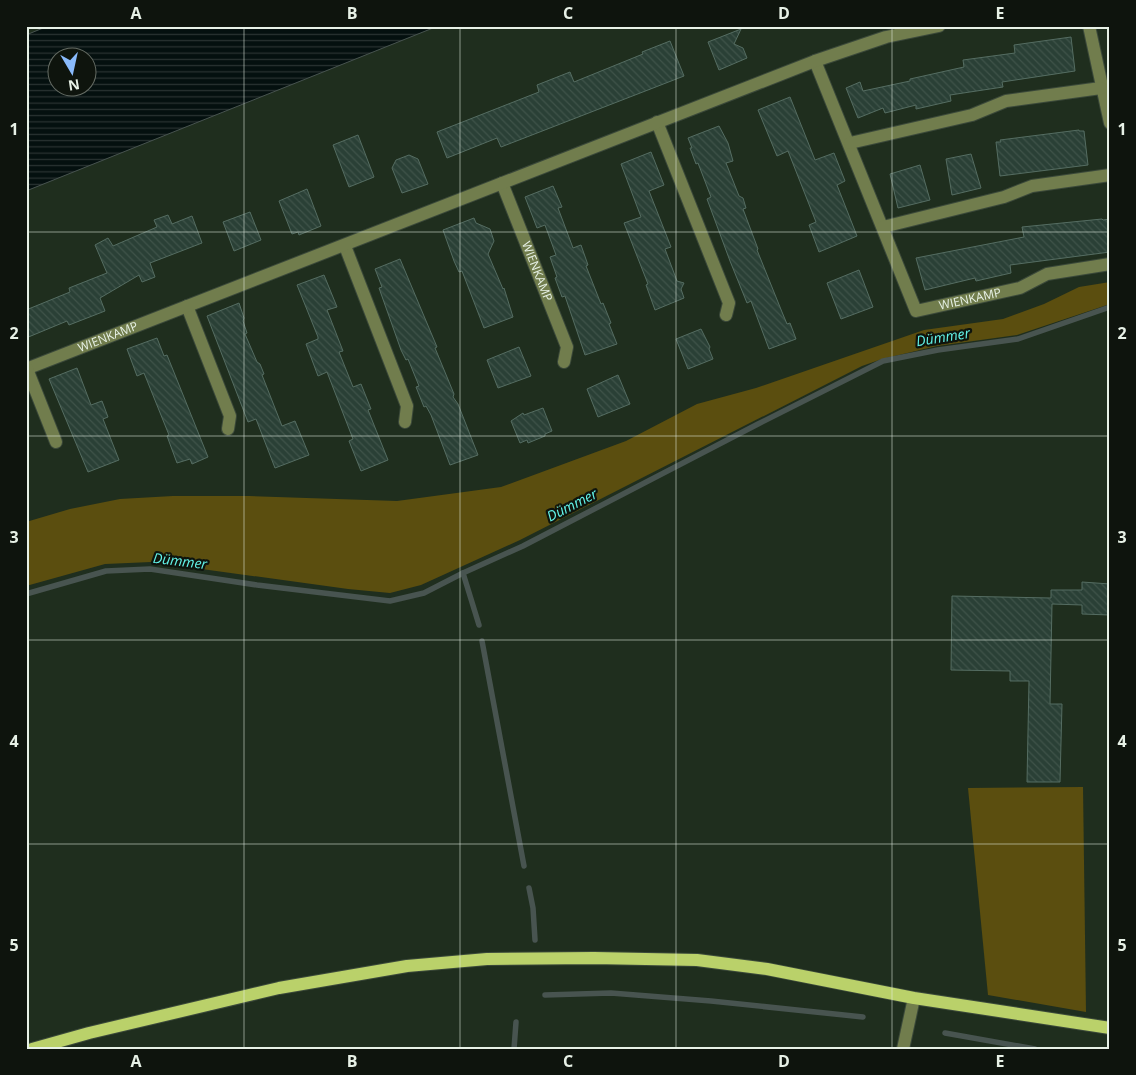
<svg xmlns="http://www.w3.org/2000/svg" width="1136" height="1075" font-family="'Open Sans',sans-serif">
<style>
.green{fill:#5b4e0f}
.water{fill:url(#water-rules);stroke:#485450;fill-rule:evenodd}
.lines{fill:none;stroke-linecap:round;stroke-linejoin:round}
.stream{stroke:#485450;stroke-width:5.5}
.building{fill:url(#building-back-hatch);stroke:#556d62}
.minor-casing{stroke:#3b493a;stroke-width:14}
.major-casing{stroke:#3b493a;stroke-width:14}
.minor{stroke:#717d4d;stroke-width:12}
.major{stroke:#bad16a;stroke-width:12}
.grid{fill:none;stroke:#e7f1e6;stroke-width:1;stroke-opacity:0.55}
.labels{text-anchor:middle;stroke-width:4.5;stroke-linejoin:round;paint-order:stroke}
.street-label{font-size:12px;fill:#e7f1e6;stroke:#0e140d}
.water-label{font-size:14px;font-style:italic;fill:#63f4e9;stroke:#0e140d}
.neatline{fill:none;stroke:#e7f1e6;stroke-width:2}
.grid-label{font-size:16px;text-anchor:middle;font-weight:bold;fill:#e7f1e6}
</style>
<defs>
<pattern id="water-rules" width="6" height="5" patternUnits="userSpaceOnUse" patternTransform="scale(1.25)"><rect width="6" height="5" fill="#04100f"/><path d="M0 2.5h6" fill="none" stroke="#293332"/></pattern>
<pattern id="building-back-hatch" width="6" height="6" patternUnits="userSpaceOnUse" patternTransform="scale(1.25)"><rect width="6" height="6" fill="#2a4036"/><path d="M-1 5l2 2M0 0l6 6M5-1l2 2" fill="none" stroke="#3f5349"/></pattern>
</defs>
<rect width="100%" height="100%" fill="#1f2e1e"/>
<g class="green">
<path d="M 1110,282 L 1110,304 L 1017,335 L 937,346 L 882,359 L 862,366 L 520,540 L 421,585 L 390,593 L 348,589 L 151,562 L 105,564 L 26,586 L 26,522 L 70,509 L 120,499 L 173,496 L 249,496 L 397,501 L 501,487 L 626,441 L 697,404 L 756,388 L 924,330 L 1003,319 L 1044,304 L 1079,287 Z"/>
<path d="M 1083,787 L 1086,1012 L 988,995 L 968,788 Z"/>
</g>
<path class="water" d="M 48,26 L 438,26 L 26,191 L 26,35 ZM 58,58 L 88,58 L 88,88 L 58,88 Z"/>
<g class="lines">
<g class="stream">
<path d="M 463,573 L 479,625"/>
<path d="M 26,594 L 106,571 L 150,569 L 257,585 L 390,601 L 424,593 L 463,573 L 523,546 L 758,424 L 883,361 L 938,350 L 1018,339 L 1110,307"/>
<path d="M 482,641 L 524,866"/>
<path d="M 529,888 L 533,908 L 535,940"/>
<path d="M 545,995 L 611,993 L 711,1001 L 863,1017"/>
<path d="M 945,1033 L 1035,1049"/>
<path d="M 514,1049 L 516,1022"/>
</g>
</g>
<g class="building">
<path d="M 741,29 L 734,44 L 743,48 L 747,58 L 719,70 L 708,42 Z"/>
<path d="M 1071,37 L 1075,71 L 1002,82 L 1003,87 L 950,95 L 951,101 L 916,109 L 916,105 L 885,113 L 883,108 L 858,118 L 846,88 L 860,82 L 863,91 L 910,81 L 910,79 L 964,67 L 963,60 L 1015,53 L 1014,45 Z"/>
<path d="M 670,41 L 684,76 L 501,147 L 497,138 L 447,158 L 437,132 L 539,92 L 537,85 L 570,72 L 574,82 L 643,54 L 642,52 Z"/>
<path d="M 790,97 L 815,160 L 834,153 L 845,181 L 837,185 L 857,236 L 819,252 L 809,225 L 816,222 L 788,151 L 777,156 L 758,110 Z"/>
<path d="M 719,126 L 728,143 L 733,161 L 726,163 L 739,196 L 743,198 L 746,208 L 743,209 L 758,249 L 757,250 L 782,312 L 787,324 L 790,323 L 796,339 L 769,349 L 751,301 L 747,303 L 730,261 L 707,199 L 711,197 L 698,163 L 696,164 L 690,148 L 692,148 L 688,138 Z"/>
<path d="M 1079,130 L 1079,131 L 1084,131 L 1088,165 L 1000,176 L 996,142 L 1001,142 L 1000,140 Z"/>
<path d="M 358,135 L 374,177 L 349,187 L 333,145 Z"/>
<path d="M 651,152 L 664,185 L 649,191 L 671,247 L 665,249 L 677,281 L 684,283 L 681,289 L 684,298 L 655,310 L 646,285 L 648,284 L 624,223 L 641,217 L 621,164 Z"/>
<path d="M 971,154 L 981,188 L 952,195 L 946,159 Z"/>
<path d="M 409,155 L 418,159 L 428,184 L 402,193 L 392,168 L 396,160 Z"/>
<path d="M 920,165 L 930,200 L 898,208 L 890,174 Z"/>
<path d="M 553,186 L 562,207 L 558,208 L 573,248 L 581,245 L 588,265 L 586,266 L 601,304 L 603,303 L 611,323 L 609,324 L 617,344 L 585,355 L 565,296 L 562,297 L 555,278 L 557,277 L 550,257 L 556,255 L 545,225 L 537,228 L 525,197 Z"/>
<path d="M 307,189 L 321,226 L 299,235 L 298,232 L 292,234 L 279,201 Z"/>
<path d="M 250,212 L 261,240 L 234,251 L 223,222 Z"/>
<path d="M 168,215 L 172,224 L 192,216 L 202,243 L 150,263 L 155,277 L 142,282 L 139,275 L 100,298 L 105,311 L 69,325 L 67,321 L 26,338 L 26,310 L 70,292 L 69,288 L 107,273 L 95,245 L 108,238 L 113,246 L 157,227 L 154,220 Z"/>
<path d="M 474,218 L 476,223 L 490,229 L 494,241 L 488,254 L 503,289 L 504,288 L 513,317 L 484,328 L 462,271 L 459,272 L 454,261 L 443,230 Z"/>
<path d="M 1102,219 L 1103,220 L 1110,219 L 1110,252 L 1010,265 L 1011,273 L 976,281 L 975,278 L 925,290 L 916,258 L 1024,237 L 1022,227 Z"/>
<path d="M 400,259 L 437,347 L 435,348 L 454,394 L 453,397 L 458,404 L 478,455 L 450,465 L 431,415 L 426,406 L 424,407 L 416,387 L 419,386 L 408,359 L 406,360 L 401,350 L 379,288 L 382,287 L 375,269 Z"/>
<path d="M 859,270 L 873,307 L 841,319 L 827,283 Z"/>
<path d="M 324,275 L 337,307 L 327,310 L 343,351 L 339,352 L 353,387 L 361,384 L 371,409 L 368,410 L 388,460 L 361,471 L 349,441 L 353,439 L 327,372 L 318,376 L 306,344 L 318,339 L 318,337 L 297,285 Z"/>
<path d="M 239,303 L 244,318 L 243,321 L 247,333 L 245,334 L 257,362 L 260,364 L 264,374 L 262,375 L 282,426 L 295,421 L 309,455 L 275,468 L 256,419 L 248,422 L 207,316 Z"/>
<path d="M 701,329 L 710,347 L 709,349 L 713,359 L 688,369 L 676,339 Z"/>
<path d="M 157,338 L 164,356 L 167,355 L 208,457 L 192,464 L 190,459 L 177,463 L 167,436 L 169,435 L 144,373 L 137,376 L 127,349 Z"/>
<path d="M 519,347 L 531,376 L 498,388 L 487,360 Z"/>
<path d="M 77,368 L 91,405 L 102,401 L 108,417 L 103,419 L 119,460 L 88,472 L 49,379 Z"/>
<path d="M 618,375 L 630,404 L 598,417 L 587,389 Z"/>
<path d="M 543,408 L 552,431 L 545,434 L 545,436 L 528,443 L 527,440 L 520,443 L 511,421 L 523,413 L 524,415 Z"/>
<path d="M 1082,582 L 1110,584 L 1110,615 L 1082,614 L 1082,605 L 1052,604 L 1050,704 L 1062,704 L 1060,782 L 1027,782 L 1029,681 L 1010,681 L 1010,671 L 951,670 L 952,596 L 1051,598 L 1051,590 L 1082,590 Z"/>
</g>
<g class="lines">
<g class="minor-casing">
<g id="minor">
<path d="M 1089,26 L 1110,123"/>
<path id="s1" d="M 815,61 L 916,311 L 1020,288 L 1047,274 L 1110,264"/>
<path d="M 657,122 L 729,303 L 726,315"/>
<path d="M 850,143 L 972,115 L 1006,101 L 1101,88"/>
<path id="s2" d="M 502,183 L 567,347 L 564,362"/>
<path d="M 883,227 L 1004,197 L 1032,186 L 1110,175"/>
<path d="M 345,246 L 407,406 L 405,422"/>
<path d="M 187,306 L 230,416 L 228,429"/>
<path id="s3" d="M 26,369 L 815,61 L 886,37 L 939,26"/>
<path d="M 27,369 L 56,442"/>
<path d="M 903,1049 L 914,998"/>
</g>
</g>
<g class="major-casing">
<path id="major" d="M 32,1049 L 89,1033 L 279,988 L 407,966 L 487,959 L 594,958 L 697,960 L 767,969 L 914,998 L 1110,1028"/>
</g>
<use href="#minor" class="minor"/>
<use href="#major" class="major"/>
</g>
<path class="grid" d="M 244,26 L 244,1049M 460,26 L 460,1049M 676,26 L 676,1049M 892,26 L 892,1049M 26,232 L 1110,232M 26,436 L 1110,436M 26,640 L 1110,640M 26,844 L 1110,844"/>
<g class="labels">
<g class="street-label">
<text dy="4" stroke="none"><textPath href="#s2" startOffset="95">WIENKAMP</textPath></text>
<text dy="4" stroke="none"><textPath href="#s1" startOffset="325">WIENKAMP</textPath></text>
<text dy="4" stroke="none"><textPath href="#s3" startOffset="88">WIENKAMP</textPath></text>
</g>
<g class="water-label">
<text transform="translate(943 337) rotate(-9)" y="5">Dümmer</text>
<text transform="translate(572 505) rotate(-27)" y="5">Dümmer</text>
<text transform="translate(180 561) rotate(7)" y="5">Dümmer</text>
</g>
</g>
<rect width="1136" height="1075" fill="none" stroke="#0e140d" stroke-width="55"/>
<g transform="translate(72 72) rotate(171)"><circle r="24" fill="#0e140d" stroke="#656c64"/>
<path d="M0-4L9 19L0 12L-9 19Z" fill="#89bafc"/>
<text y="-8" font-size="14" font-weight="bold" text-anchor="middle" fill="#e7f1e6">N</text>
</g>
<rect x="28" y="28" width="1080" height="1020" class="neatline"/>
<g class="grid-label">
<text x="136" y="19">A</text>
<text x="352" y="19">B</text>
<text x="568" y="19">C</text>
<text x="784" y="19">D</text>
<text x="1000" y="19">E</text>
<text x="14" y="135">1</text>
<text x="1122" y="135">1</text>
<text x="14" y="339">2</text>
<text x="1122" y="339">2</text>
<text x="14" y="543">3</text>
<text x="1122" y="543">3</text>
<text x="14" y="747">4</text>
<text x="1122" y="747">4</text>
<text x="14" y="951">5</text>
<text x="1122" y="951">5</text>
<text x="136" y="1067">A</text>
<text x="352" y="1067">B</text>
<text x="568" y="1067">C</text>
<text x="784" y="1067">D</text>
<text x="1000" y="1067">E</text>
</g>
</svg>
